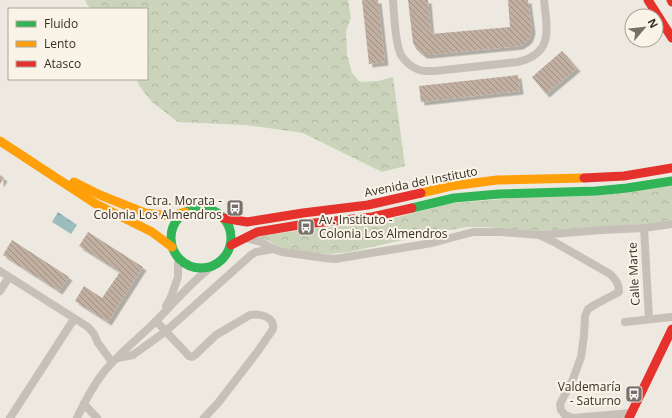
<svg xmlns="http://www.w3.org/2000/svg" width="672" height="418" font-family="'Open Sans',sans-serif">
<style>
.forest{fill:url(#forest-crowns)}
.water{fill:url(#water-ripples)}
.building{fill:url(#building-back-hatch);filter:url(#shadow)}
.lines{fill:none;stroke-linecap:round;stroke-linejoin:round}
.street{stroke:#c6c0b9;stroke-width:8}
.fast{stroke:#30b455;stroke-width:9}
.slow{stroke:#ff9f0a;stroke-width:9}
.jam{stroke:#e5322d;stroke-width:9}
.labels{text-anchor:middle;stroke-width:4;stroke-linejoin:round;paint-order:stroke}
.street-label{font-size:12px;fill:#372e27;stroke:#faf3e7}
.poi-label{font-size:12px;fill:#372e27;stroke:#faf3e7;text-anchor:end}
</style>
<defs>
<pattern id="forest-crowns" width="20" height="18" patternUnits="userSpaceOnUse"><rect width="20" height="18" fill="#cbd4ba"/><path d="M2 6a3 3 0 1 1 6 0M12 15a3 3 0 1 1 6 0" fill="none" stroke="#afb6a0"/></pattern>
<pattern id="water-ripples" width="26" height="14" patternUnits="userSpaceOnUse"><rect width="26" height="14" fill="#9cbcbe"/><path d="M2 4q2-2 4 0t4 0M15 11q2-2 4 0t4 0" fill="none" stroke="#80999a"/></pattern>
<pattern id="building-back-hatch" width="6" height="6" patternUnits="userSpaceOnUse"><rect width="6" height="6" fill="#c1afa1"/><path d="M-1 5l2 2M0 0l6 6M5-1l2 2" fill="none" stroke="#9e8f83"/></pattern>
<filter id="shadow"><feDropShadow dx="3.5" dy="3.5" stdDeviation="0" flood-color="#0004"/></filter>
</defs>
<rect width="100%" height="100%" fill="#ede9e0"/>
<g class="forest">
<path d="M 85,0 L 348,0 L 351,18 L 346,31 L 347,55 L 352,73 L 360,82 L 378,81 L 393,77 L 405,166 L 382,172 L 303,133 L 246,125 L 178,122 L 152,102 L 140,87 L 136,79 L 147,79 L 147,9 L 90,9 Z"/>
<path d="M 672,185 L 672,220 L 645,224 L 540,231 L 486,227 L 467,227 L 444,231 L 349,252 L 331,254 L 316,253 L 290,250 L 277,247 L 269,241 L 261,239 L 257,236 L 304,230 L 367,223 L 383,221 L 440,206 L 454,203 Z"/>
</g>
<path class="water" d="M 58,212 L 77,225 L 71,234 L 52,222 Z"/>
<g class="building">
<path d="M 362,0 L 378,0 L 385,62 L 369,64 Z"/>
<path d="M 408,0 L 428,0 L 431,34 L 510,27 L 508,0 L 528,0 L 532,30 L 531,34 L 529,39 L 526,42 L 520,46 L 428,55 L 424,55 L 417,50 L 413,43 Z"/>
<path d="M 562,51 L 577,68 L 546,94 L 532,77 Z"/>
<path d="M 518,75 L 520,91 L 421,102 L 419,86 Z"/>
<path d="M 0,175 L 4,178 L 0,184 Z"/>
<path d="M 88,232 L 143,267 L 108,322 L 75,301 L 84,286 L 102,298 L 120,272 L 79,246 Z"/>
<path d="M 12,240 L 69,277 L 59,291 L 3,255 Z"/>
</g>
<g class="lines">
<g class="street">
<path d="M 393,0 C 394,14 395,44 401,55 C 404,60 411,67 417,69 C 423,72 429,71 435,71 L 518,62 C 554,53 547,29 544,0"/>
<path d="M 644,228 L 649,319"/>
<path d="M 541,236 L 556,243 L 610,274 C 616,280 619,284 619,292 L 596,304 L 588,309 L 585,316 L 584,336 L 581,357 L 573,379 L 560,404 L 561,410 L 565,415 L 573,418 L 631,413"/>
<path d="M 245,238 L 261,242 L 273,249 L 282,252 L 325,258 L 335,259 L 432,243 L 473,232 L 502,232 L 540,235 L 601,230 L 644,228 L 672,224"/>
<path d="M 0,271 L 88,327 L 94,334 L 98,343 L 112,362"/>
<path d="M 0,291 L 9,277"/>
<path d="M 166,306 L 171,297 L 178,277 L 178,258"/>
<path d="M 156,321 L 189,356 L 192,357 L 195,355 L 216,335 L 250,315 C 260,313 275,317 273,329 L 258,351 L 218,403 L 204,418"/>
<path d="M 625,322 L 672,317"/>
<path d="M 118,358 L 133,355 L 166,331 L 251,255 L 256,252 L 273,249"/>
<path d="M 84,404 L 97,418"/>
<path d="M 10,418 L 74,319"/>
<path d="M 77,418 C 84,403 93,386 103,373 C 118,354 139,338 156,321 C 174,303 190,283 211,267"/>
</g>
<g class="fast">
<path d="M 412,208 L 454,198 L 499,194 L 596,191 L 627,188 L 672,181"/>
<circle cx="201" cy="238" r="30"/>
</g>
<g class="slow">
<path d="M 0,141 L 96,204 L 152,232 L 172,247"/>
<path d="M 74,182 L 100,195 L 145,213 L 171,216 L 185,212"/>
<path d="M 421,193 L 451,186 L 497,180 L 584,178"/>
</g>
<g class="jam">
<path d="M 648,0 L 672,38"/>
<path d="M 671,0 L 672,2"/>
<path d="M 584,178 L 624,176 L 672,168"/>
<path d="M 223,218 L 247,222 L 303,213 L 368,205 L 421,193"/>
<path d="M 231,245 L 257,232 L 305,224 L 372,217 L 412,208"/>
<path d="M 629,418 L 672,329"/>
</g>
</g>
<defs>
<g id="bus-square" transform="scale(0.9)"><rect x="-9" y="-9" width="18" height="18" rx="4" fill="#776f68" stroke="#faf3e7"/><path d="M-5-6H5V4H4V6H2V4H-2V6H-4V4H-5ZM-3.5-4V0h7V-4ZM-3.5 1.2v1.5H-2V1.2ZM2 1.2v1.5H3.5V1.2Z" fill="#fff"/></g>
</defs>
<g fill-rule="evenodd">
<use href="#bus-square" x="235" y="208"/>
<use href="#bus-square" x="306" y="227"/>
<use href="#bus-square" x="634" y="394"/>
</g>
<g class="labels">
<g class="street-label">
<text transform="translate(421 182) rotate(-11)" y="4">Avenida del Instituto</text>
<text transform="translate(634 274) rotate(-93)" y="4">Calle Marte</text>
</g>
<g class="poi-label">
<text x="222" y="205">Ctra. Morata -<tspan x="222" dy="14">Colonia Los Almendros</tspan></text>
<text x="319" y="224" text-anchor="start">Av. Instituto -<tspan x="319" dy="14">Colonia Los Almendros</tspan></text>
<text x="621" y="391">Valdemaría<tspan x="621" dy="14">- Saturno</tspan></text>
</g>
</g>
<rect x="8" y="8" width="140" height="72" fill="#faf3e7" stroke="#aca49a"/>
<rect x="16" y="21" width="20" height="6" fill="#30b455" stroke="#aca49a"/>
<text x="44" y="28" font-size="12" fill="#372e27">Fluido</text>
<rect x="16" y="41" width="20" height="6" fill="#ff9f0a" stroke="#aca49a"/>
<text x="44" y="48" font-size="12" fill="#372e27">Lento</text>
<rect x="16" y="61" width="20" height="6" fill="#e5322d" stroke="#aca49a"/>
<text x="44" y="68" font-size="12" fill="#372e27">Atasco</text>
<g transform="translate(644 28) rotate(62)"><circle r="19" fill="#faf3e7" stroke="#aca49a"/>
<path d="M0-3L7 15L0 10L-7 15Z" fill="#776f68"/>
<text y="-6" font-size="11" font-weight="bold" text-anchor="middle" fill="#372e27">N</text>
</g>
</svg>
